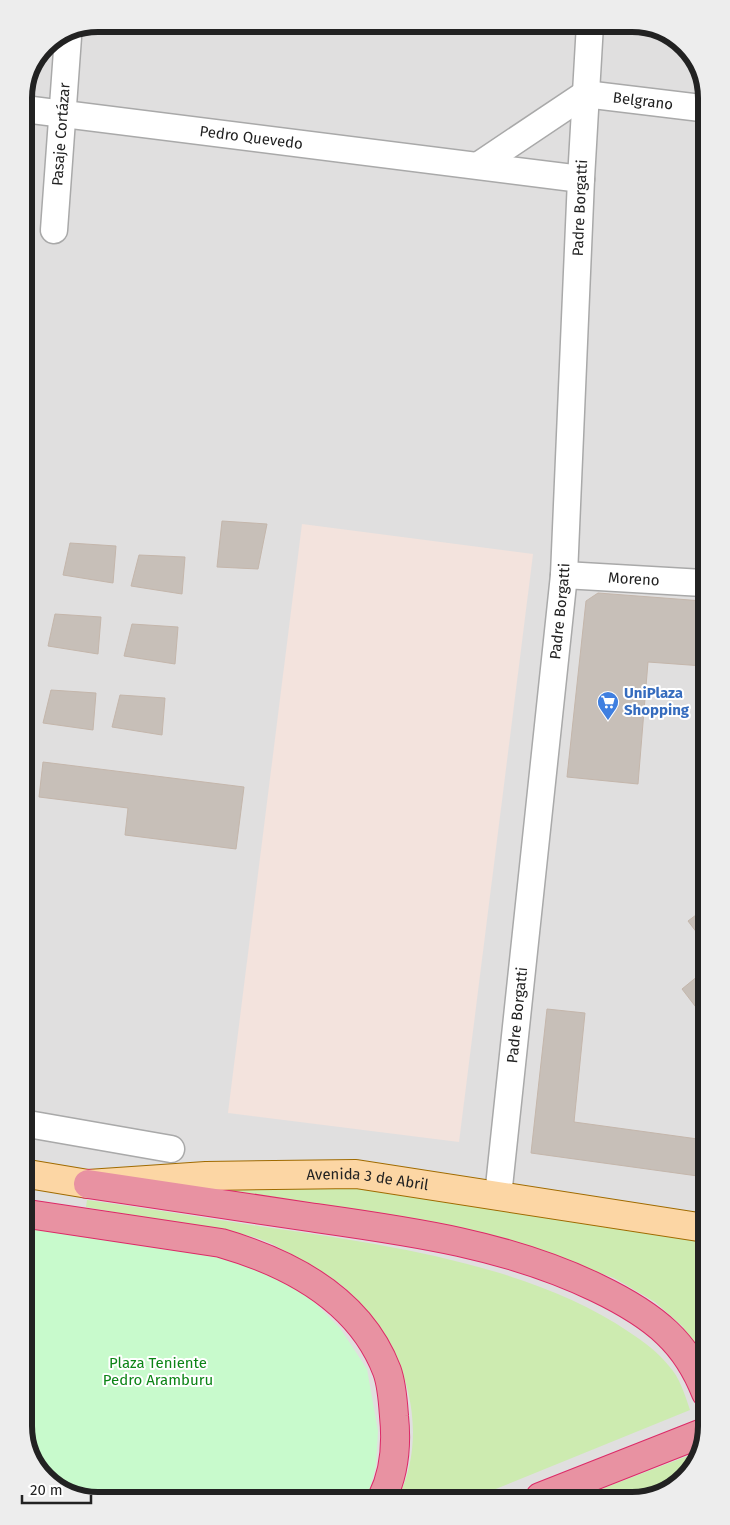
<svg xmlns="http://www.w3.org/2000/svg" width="730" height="1525" font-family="'Fira Sans',sans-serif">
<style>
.residential{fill:#e0dfdf}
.military{fill:#f3e3dd}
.grass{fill:#cdebb0}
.park{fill:#c8facc}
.building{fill:#c7bfb8;stroke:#c4b6ab}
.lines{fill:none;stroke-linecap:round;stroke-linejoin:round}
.minor-casing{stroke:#a9a9a9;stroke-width:29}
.major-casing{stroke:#a06b00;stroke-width:30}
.highway-casing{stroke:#dc2a67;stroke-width:30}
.minor{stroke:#fff;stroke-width:26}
.major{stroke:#fcd6a4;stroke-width:28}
.highway{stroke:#e892a2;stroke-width:28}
.labels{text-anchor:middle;stroke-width:4;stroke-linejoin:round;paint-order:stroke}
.street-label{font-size:15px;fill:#222;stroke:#fff}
.shop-label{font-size:15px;font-weight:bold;fill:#366cbe;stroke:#fff;text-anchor:start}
.park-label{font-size:15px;fill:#0c8416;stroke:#fff}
.rim{fill:none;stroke:#222;stroke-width:6}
</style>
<rect width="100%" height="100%" fill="#f2efe9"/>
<path class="residential" d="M 99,24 L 636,24 L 677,39 L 701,70 L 706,1426 L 693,1468 L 660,1496 L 94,1501 L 57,1488 L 29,1455 L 24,94 L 46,46 Z"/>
<path class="military" d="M 302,524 L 533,554 L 459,1142 L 228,1113 Z"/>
<g class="grass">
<path d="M 316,1183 L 343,1183 L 705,1241 L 706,1360 L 682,1326 L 655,1302 L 614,1278 L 531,1249 L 223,1191 Z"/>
<path d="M 87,1200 C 144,1208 201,1217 258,1226 C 376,1243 531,1264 629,1332 C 644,1342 658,1352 669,1366 C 680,1378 685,1395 690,1410 L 476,1497 L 398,1498 C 433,1426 403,1340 346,1289 C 331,1276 312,1266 295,1256 C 283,1250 270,1242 257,1238 C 240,1233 220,1231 202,1228 C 163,1221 125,1214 86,1207 Z"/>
<path d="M 698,1452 L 693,1468 L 660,1496 L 583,1496 Z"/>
</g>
<path class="park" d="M 28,1224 L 246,1259 L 308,1296 L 340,1328 L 367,1369 L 378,1431 L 376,1466 L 370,1488 L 364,1498 L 94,1501 L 57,1488 L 29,1455 Z"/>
<g class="building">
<path d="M 222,521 L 267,524 L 258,569 L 217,567 Z"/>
<path d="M 70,543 L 116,546 L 113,583 L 63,575 Z"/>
<path d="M 139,555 L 185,557 L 182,594 L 131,586 Z"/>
<path d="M 598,593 L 703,601 L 703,666 L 648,662 L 638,784 L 567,777 L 586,601 Z"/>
<path d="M 55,614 L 101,617 L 98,654 L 48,646 Z"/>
<path d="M 132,624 L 178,627 L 175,664 L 124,656 Z"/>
<path d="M 51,690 L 96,693 L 93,730 L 43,723 Z"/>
<path d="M 120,695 L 165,698 L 162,735 L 112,727 Z"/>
<path d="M 43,762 L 244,787 L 236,849 L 125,835 L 128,808 L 39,797 Z"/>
<path d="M 704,909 L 704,942 L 688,921 Z"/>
<path d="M 704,971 L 705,1019 L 682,989 Z"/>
<path d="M 547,1009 L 585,1013 L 574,1122 L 705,1140 L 705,1177 L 531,1153 Z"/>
</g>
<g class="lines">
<g class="minor-casing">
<g id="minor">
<path id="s1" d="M 24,109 L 581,179"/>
<path id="s2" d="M 479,165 L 585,94 L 701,108"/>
<path id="s3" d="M 54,230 L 68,37"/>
<path id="s4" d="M 564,575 L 703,583"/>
<path d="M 28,1124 L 171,1149"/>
<path id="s5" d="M 498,1196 L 564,575 L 581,179 L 590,24"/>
</g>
</g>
<g class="major-casing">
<g id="major">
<path id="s6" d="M 28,1174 L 88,1184 L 206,1176 L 356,1174 L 705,1228"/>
</g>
</g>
<g class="highway-casing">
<g id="highway">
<path d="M 88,1184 C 162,1195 235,1206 309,1217 C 408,1231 506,1244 597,1288 C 622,1300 647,1314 667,1333 C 685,1350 697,1370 706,1393"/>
<path d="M 28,1214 L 221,1243 C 290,1263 360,1300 387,1371 C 392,1385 393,1402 394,1416 C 397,1445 395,1472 382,1498"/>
<path d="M 540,1497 L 705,1432"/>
</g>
</g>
<use href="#minor" class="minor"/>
<use href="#major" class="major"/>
<use href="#highway" class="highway"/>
</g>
<defs>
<g id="supermarket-pin" transform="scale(1.125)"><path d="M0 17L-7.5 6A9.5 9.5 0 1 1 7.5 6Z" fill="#3f7fe0" stroke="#fff"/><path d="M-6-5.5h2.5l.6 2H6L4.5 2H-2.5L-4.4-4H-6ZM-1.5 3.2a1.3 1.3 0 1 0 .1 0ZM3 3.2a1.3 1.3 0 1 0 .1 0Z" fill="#fff"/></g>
</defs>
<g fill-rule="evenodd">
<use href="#supermarket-pin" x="608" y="702"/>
</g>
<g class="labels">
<g class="street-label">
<text dy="5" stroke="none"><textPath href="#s2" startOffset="186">Belgrano</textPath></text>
<text dy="5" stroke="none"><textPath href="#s3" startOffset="96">Pasaje Cortázar</textPath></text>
<text dy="5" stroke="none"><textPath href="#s1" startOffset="229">Pedro Quevedo</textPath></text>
<text dy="5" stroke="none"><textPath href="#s5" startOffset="992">Padre Borgatti</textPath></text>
<text dy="5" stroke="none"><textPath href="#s4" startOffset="70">Moreno</textPath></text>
<text dy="5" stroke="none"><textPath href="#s5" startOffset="588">Padre Borgatti</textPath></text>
<text dy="5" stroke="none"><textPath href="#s5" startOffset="182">Padre Borgatti</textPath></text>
<text dy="5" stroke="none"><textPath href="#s6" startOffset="341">Avenida 3 de Abril</textPath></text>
</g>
<g class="shop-label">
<text x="624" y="698">UniPlaza<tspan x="624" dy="17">Shopping</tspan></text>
</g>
<g class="park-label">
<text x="158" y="1368">Plaza Teniente<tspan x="158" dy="17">Pedro Aramburu</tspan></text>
</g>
</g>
<path d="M0 0H730V1525H0ZM98 32H632A66 66 0 0 1 698 98V1426A66 66 0 0 1 632 1492H98A66 66 0 0 1 32 1426V98A66 66 0 0 1 98 32Z" fill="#ededed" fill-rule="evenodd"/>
<path class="rim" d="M98 32H632A66 66 0 0 1 698 98V1426A66 66 0 0 1 632 1492H98A66 66 0 0 1 32 1426V98A66 66 0 0 1 98 32Z"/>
<path d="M22 1495v8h69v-8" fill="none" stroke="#222222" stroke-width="2.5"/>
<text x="30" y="1495" font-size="15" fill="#222222" stroke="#ffffff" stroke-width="4" paint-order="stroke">20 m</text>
</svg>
